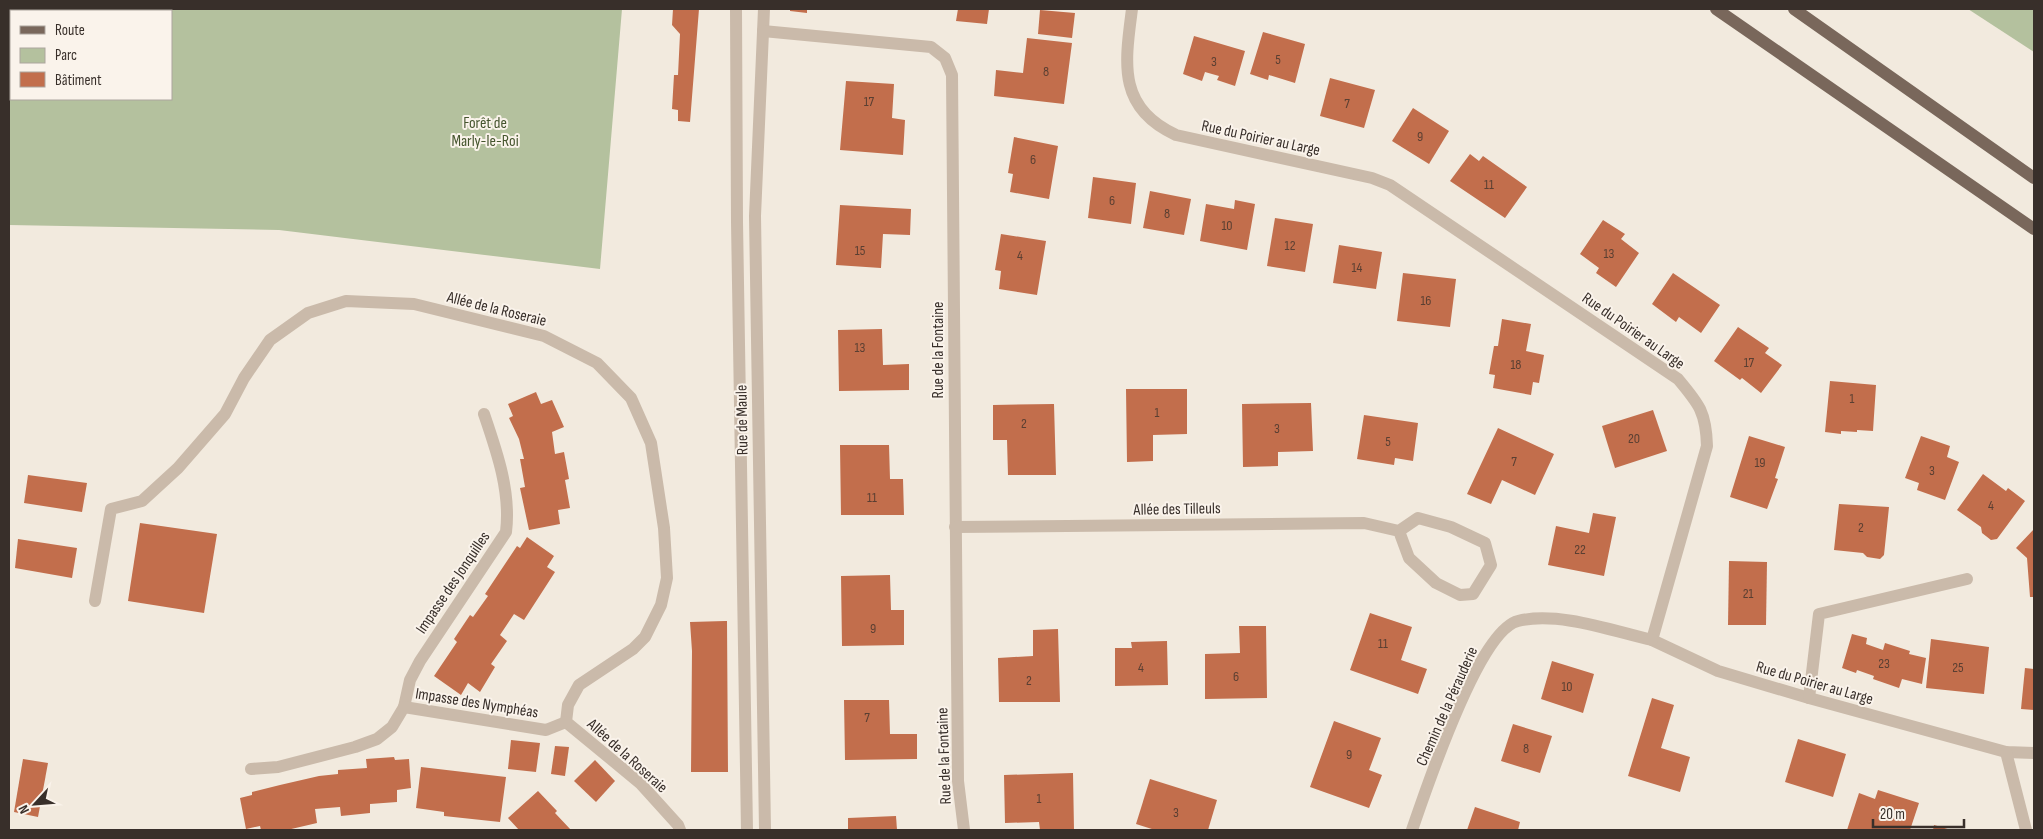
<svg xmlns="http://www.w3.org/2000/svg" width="2043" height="839" font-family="'Sofia Sans Condensed',sans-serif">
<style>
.green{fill:#b4c19e;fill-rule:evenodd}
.building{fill:#c26e4c}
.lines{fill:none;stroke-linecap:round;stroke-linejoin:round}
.minor{stroke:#cabaaa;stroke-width:12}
.major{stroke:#79675b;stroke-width:12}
.labels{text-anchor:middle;stroke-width:4;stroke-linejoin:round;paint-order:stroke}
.number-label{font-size:14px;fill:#5a3f32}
.park-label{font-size:16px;fill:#45552e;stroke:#faf3eb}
.street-label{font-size:16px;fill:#382f2a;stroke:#faf3eb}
</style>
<rect width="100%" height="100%" fill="#f2eade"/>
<g class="green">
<path d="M 9,9 L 622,9 L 600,269 L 279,230 L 9,225 ZM 11,11 L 171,11 L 171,99 L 11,99 Z"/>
<path d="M 1968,9 L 2034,9 L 2034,52 Z"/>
</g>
<g class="building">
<path d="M 673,9 L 699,9 L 690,122 L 678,121 L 678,110 L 672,109 L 674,75 L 678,75 L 680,34 L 672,25 Z"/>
<path d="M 790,9 L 807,9 L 807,13 L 790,11 Z"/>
<path d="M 958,9 L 989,9 L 987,24 L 956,21 Z"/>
<path d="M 1040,10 L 1075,13 L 1072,38 L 1038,34 Z"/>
<path d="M 1263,32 L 1305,44 L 1295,83 L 1269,75 L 1268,80 L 1250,74 Z"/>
<path d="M 1194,36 L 1245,51 L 1235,86 L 1217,80 L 1219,76 L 1205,72 L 1202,81 L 1183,74 Z"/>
<path d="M 1027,38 L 1072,43 L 1064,104 L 994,96 L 996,70 L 1023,73 Z"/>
<path d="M 1330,78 L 1375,90 L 1364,128 L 1320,116 Z"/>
<path d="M 846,81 L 894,84 L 892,118 L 905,120 L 903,155 L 840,150 Z"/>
<path d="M 1413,108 L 1449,131 L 1429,164 L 1392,141 Z"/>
<path d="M 1014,137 L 1058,146 L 1049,199 L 1010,192 L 1013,174 L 1008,173 Z"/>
<path d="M 1470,154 L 1479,161 L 1483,156 L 1527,187 L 1505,218 L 1450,181 Z"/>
<path d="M 1093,177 L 1136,183 L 1131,224 L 1088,218 Z"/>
<path d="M 1150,191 L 1191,199 L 1184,235 L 1143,228 Z"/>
<path d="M 1235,200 L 1255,204 L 1247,250 L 1200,241 L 1206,204 L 1234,209 Z"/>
<path d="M 840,205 L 911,209 L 910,235 L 883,234 L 881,268 L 836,265 Z"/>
<path d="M 1275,218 L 1313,224 L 1305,272 L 1267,266 Z"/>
<path d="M 1603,220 L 1625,234 L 1621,239 L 1639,253 L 1616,287 L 1596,273 L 1599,268 L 1580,254 Z"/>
<path d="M 1001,234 L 1046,241 L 1037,295 L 999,289 L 1001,271 L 995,270 Z"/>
<path d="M 1339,245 L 1382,252 L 1376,289 L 1333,283 Z"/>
<path d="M 1403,273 L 1456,279 L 1450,327 L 1397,321 Z"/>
<path d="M 1673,273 L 1720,305 L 1701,333 L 1679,317 L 1676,322 L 1652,304 Z"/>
<path d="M 1502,319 L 1531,324 L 1526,351 L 1544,355 L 1539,383 L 1533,382 L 1531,395 L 1493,388 L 1495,375 L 1489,374 L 1494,346 L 1498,346 Z"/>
<path d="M 1738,327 L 1769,348 L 1765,353 L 1782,365 L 1761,393 L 1742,378 L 1740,380 L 1714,361 Z"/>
<path d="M 882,329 L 883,365 L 909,364 L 909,390 L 839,391 L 838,330 Z"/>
<path d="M 1830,381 L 1876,385 L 1873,431 L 1857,430 L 1857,432 L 1841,431 L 1841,434 L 1825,432 Z"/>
<path d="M 1126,389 L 1187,389 L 1187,434 L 1153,435 L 1153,461 L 1127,462 Z"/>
<path d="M 536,392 L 541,404 L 552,400 L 564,427 L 552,432 L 555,454 L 564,452 L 569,479 L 565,480 L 570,508 L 558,510 L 560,524 L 529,530 L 520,488 L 525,487 L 520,459 L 524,459 L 519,439 L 509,418 L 513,416 L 508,404 Z"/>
<path d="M 1311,403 L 1313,451 L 1278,452 L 1278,466 L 1243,467 L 1242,404 Z"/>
<path d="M 1054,404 L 1056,475 L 1008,475 L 1007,440 L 993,440 L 993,405 Z"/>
<path d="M 1653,410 L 1667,451 L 1615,468 L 1602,426 Z"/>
<path d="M 1364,415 L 1418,423 L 1413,461 L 1395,458 L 1394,465 L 1357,459 Z"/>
<path d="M 1498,428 L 1554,454 L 1535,495 L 1502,480 L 1491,504 L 1467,494 Z"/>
<path d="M 1749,436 L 1785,447 L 1775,478 L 1778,479 L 1767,509 L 1730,497 Z"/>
<path d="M 1921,436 L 1950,446 L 1947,457 L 1959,462 L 1945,500 L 1917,490 L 1919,483 L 1905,478 Z"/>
<path d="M 840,445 L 889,445 L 890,479 L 903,479 L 904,515 L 841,515 Z"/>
<path d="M 1983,474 L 2006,491 L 2008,488 L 2025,501 L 1997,539 L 1991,540 L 1982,533 L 1981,527 L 1957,510 Z"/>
<path d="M 28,475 L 87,483 L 82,512 L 24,503 Z"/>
<path d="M 1839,504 L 1889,507 L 1884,555 L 1880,559 L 1867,557 L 1863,553 L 1834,550 Z"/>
<path d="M 1593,513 L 1616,517 L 1604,576 L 1548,565 L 1556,526 L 1589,533 Z"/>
<path d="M 140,523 L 217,534 L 204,613 L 128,601 Z"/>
<path d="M 2034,529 L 2034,597 L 2030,597 L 2027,558 L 2016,548 Z"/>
<path d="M 527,537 L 554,556 L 547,567 L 555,572 L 524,620 L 514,614 L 500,635 L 507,641 L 491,664 L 495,667 L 480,692 L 468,683 L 461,695 L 434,676 L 457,642 L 454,639 L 470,615 L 473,617 L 488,596 L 485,594 L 517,546 L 520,548 Z"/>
<path d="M 18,539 L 77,548 L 72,578 L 15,568 Z"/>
<path d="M 1729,561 L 1767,562 L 1766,625 L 1728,625 Z"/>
<path d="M 890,575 L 891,610 L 904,610 L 904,645 L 842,646 L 841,576 Z"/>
<path d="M 1370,613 L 1412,627 L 1401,660 L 1427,669 L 1418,694 L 1350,670 Z"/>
<path d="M 725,621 L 727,621 L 728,772 L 691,772 L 692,651 L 690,622 Z"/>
<path d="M 1239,626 L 1266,626 L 1267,698 L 1205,699 L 1205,654 L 1240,653 Z"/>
<path d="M 1058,629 L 1060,702 L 999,702 L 998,658 L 1033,656 L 1033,630 Z"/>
<path d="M 1852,634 L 1867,638 L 1866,644 L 1883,650 L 1885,643 L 1910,651 L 1909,654 L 1926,658 L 1922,684 L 1902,679 L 1899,688 L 1873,679 L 1874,676 L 1857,670 L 1856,673 L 1842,668 Z"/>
<path d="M 1931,639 L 1989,647 L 1984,694 L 1926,688 Z"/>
<path d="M 1167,641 L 1168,685 L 1115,686 L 1115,648 L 1132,648 L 1131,642 Z"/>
<path d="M 1552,661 L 1594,674 L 1583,713 L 1541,699 Z"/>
<path d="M 2025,668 L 2034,669 L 2034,710 L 2021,709 Z"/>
<path d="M 1652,698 L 1674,705 L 1661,748 L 1690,757 L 1680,792 L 1628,776 Z"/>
<path d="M 844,700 L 889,700 L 890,734 L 917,734 L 917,759 L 845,760 Z"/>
<path d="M 1334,721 L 1381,738 L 1369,770 L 1382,775 L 1369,808 L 1310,787 Z"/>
<path d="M 1513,724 L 1552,736 L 1540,773 L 1501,761 Z"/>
<path d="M 1798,739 L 1846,754 L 1833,797 L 1785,782 Z"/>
<path d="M 511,740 L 540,743 L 536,772 L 508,769 Z"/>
<path d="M 555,746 L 569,747 L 565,776 L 551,774 Z"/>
<path d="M 394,757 L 395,760 L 409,759 L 411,788 L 397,790 L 397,802 L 370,804 L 370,813 L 341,816 L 340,807 L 315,809 L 317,823 L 287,830 L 261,830 L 260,826 L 246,829 L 240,798 L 252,795 L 252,792 L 280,785 L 319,776 L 338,774 L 338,770 L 367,768 L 366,759 Z"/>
<path d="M 23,759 L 48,763 L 38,817 L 14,812 Z"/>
<path d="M 595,760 L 615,781 L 596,802 L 574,781 Z"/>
<path d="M 421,767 L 506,777 L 500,822 L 444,816 L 444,812 L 416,808 Z"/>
<path d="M 1073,773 L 1074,830 L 1040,830 L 1039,822 L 1005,823 L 1004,775 Z"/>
<path d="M 1150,779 L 1217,800 L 1208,830 L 1155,830 L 1136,824 Z"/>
<path d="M 1878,790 L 1919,803 L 1910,830 L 1847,830 L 1859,793 L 1875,799 Z"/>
<path d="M 538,791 L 557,811 L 555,813 L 571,830 L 519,830 L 508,818 Z"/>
<path d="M 1475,807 L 1520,822 L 1518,830 L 1467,830 Z"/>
<path d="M 896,816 L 897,830 L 848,830 L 848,818 Z"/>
<path d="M 1934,825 L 1951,830 L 1933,830 Z"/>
</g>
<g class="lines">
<g class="minor">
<path d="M 736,9 L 737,222 L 747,830"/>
<path d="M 764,9 L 755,216 L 765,830"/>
<path d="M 1132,9 C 1125,63 1117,108 1176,135 L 1372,178 L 1390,185 L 1678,379 C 1699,404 1706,412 1707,446 L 1652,640 L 1718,671 L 1809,698 L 2006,752 L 2034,753"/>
<path d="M 763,31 L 931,47 L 945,58 L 952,75 L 958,781 L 964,830"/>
<path d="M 955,527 L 1364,523 L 1399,531 L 1409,558 L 1436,583 L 1460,595 L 1473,594 L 1491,565 L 1485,543 L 1451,527 L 1418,518 L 1399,531"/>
<path d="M 95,601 L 111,509 L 142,501 L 178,468 L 225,414 L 244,378 L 270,340 L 308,313 L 346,301 L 414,304 L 544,336 L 597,363 L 631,398 L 651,443 L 664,528 L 667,578 L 661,605 L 645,637 L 633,649 L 579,685 L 568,705 L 566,722 L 640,783 L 678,825 L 680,830"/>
<path d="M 1809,698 L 1819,614 L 1967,579"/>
<path d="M 404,707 L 410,680 L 420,661 L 506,532 C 511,492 497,452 484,414"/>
<path d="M 2006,752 L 2026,830"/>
<path d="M 251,769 L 278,767 L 355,747 L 377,739 L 392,727 L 404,707 L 546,730 L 566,722"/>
<path d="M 1412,830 C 1426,790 1478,631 1518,621 C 1558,611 1613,631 1652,640"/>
</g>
<g class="major">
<path d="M 1716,9 L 2034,229"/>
<path d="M 1794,9 L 2034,178"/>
</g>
</g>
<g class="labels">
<g class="number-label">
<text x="1278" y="64">5</text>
<text x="1214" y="66">3</text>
<text x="1046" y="76">8</text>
<text x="869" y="106">17</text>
<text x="1347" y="108">7</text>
<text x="1420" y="141">9</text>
<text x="1033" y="164">6</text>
<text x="1489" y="189">11</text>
<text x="1112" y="205">6</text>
<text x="1167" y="218">8</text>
<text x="1227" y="230">10</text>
<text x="1290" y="250">12</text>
<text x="860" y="255">15</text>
<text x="1609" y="258">13</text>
<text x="1020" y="260">4</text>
<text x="1357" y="272">14</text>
<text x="1426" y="305">16</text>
<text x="860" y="352">13</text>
<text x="1749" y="367">17</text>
<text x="1516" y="369">18</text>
<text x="1852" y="403">1</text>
<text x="1157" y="417">1</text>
<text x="1024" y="428">2</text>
<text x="1277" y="433">3</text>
<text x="1634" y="443">20</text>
<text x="1388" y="446">5</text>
<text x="1514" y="466">7</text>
<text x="1760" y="467">19</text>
<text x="1932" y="475">3</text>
<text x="872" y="502">11</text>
<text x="1991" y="510">4</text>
<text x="1861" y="532">2</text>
<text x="1580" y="554">22</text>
<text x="1748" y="598">21</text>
<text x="873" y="633">9</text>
<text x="1383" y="648">11</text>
<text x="1884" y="668">23</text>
<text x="1141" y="672">4</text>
<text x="1958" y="672">25</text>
<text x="1236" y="681">6</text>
<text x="1029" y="685">2</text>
<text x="1567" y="691">10</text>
<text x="867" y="722">7</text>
<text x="1526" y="753">8</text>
<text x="1349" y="759">9</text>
<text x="1039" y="803">1</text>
<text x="1176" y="817">3</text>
</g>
<g class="park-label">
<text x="485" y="128">Forêt de<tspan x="485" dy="18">Marly-le-Roi</tspan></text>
</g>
<g class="street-label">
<text transform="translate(1261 137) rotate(12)" y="6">Rue du Poirier au Large</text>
<text transform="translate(497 308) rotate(14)" y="6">Allée de la Roseraie</text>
<text transform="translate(1634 330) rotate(35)" y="6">Rue du Poirier au Large</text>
<text transform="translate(937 350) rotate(-90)" y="6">Rue de la Fontaine</text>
<text transform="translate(741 420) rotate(-91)" y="6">Rue de Maule</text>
<text transform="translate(1177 508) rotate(-1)" y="6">Allée des Tilleuls</text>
<text transform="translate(452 582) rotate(-56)" y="6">Impasse des Jonquilles</text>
<text transform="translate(1815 682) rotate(16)" y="6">Rue du Poirier au Large</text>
<text transform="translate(477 702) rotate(9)" y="6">Impasse des Nymphéas</text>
<text transform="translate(1446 706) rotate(-66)" y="6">Chemin de la Pérauderie</text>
<text transform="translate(628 755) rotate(42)" y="6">Allée de la Roseraie</text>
<text transform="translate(943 756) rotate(-92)" y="6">Rue de la Fontaine</text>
</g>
</g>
<rect width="2043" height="839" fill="none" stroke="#382f2a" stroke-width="20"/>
<rect x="10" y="10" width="162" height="90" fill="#faf3eb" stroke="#aca59e"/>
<rect x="20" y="26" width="25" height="8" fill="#79675b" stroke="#aca59e"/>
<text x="55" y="35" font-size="15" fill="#382f2a">Route</text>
<rect x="20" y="48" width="25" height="15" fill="#b4c19e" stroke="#aca59e"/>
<text x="55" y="60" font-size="15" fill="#382f2a">Parc</text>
<rect x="20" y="72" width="25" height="15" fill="#c26e4c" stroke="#aca59e"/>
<text x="55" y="85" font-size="15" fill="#382f2a">Bâtiment</text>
<g transform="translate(35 804) rotate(244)" stroke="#faf3eb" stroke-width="4" paint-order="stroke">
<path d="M0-4L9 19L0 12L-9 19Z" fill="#382f2a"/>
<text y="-8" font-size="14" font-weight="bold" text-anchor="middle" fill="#382f2a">N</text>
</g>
<path d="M1873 819v8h91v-8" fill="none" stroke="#382f2a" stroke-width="2.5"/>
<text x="1880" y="819" font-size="15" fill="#382f2a" stroke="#faf3eb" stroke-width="4" paint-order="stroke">20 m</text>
</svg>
